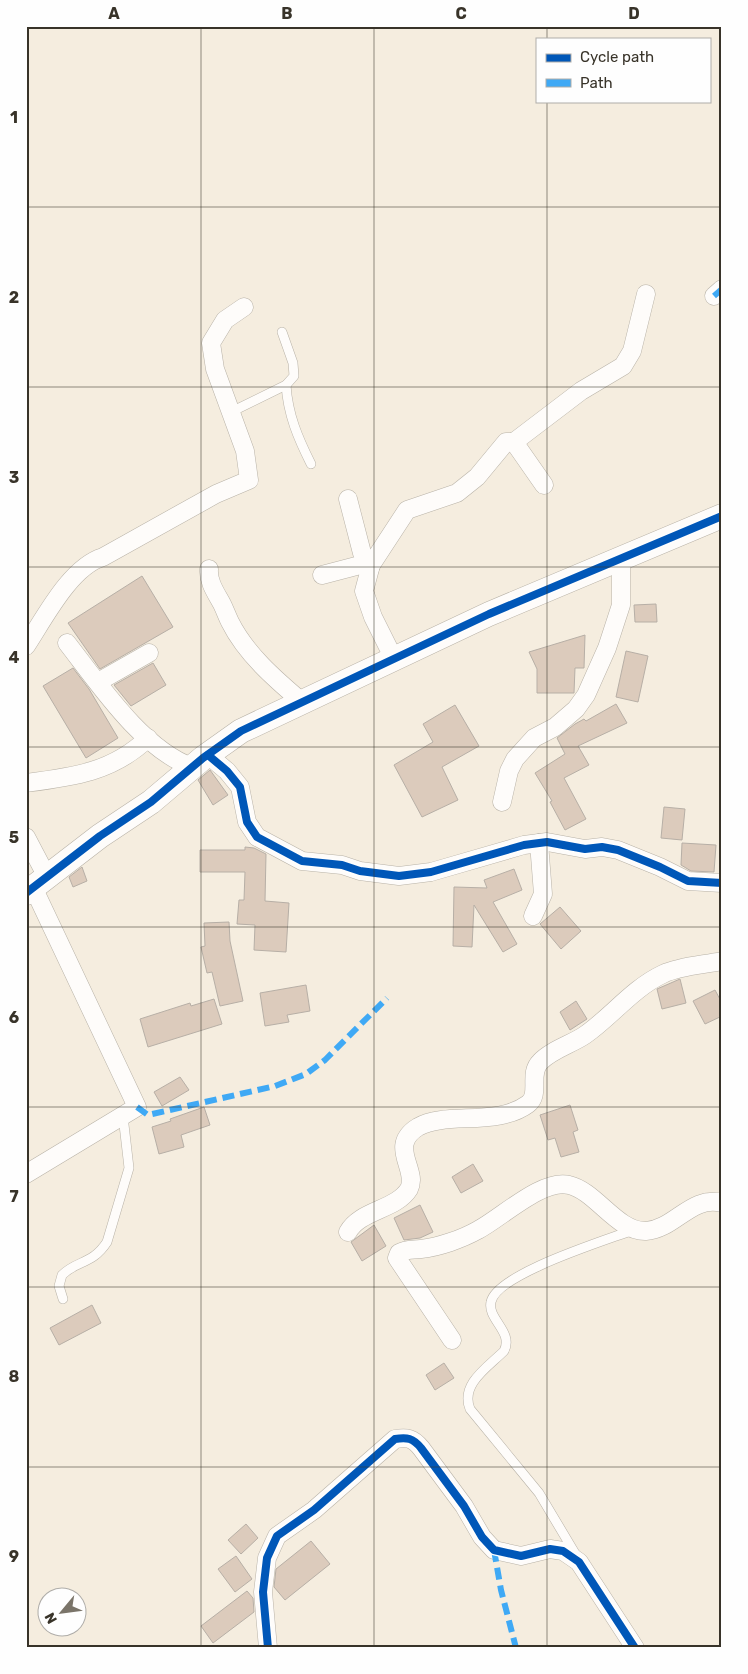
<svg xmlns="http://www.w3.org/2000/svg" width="748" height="1674" font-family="Rubik,sans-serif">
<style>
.building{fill:#dccbbc;stroke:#b7afa6}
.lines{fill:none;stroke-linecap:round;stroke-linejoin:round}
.lane-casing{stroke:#b8b2a7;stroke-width:10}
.street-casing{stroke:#b8b2a7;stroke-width:19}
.secondary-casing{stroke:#b8b2a7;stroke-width:25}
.lane{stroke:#fefcfa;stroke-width:9}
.street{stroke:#fefcfa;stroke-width:18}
.secondary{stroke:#fefcfa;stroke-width:24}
.quiet{stroke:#3fa9f5;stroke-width:6;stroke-dasharray:12 6;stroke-linecap:butt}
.cycleway-casing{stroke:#fefefe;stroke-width:11}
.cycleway{stroke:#0057b8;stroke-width:8}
.grid{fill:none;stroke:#383329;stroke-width:1;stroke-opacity:0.55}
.neatline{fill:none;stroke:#383329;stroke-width:2}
.grid-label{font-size:16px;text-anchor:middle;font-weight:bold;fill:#383329}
</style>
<rect width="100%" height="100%" fill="#f5eddf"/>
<g class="building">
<path d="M 142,576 L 173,627 L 100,669 L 68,623 Z"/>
<path d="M 656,604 L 657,622 L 635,622 L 634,605 Z"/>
<path d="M 585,635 L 584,668 L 575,668 L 574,693 L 537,693 L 537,669 L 529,652 Z"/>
<path d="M 626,651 L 648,656 L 638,702 L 616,697 Z"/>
<path d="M 153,663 L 166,685 L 131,706 L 114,685 Z"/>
<path d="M 73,668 L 89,689 L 118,738 L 86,758 L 43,686 Z"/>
<path d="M 616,704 L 627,723 L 578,746 L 589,765 L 564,778 L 586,819 L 565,830 L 550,802 L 552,801 L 535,773 L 565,754 L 557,738 L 575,724 L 584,719 L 586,721 Z"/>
<path d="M 455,705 L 479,746 L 442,767 L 458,800 L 422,817 L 394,765 L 433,742 L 423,724 Z"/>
<path d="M 210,770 L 228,795 L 213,805 L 198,780 Z"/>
<path d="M 664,807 L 685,809 L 682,840 L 661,838 Z"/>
<path d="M 682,843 L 716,845 L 714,872 L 691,871 L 681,865 Z"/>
<path d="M 245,847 L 254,848 L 266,854 L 265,901 L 289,903 L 286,952 L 254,950 L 255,925 L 237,924 L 239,900 L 244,900 L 245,872 L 200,872 L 200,850 L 245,850 Z"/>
<path d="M 82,867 L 87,881 L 73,887 L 69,877 Z"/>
<path d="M 514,869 L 522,890 L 493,902 L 517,944 L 503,952 L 474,905 L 472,947 L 453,946 L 454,887 L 487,888 L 484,880 Z"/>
<path d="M 560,907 L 581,931 L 561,949 L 540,924 Z"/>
<path d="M 229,922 L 230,941 L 243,1001 L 220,1006 L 212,972 L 207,973 L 201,947 L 205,946 L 204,923 Z"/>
<path d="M 680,979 L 686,1003 L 662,1009 L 657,989 Z"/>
<path d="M 306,985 L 310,1011 L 287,1015 L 289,1022 L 265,1026 L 260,993 Z"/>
<path d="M 715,990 L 722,1003 L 722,1016 L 705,1024 L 693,1001 Z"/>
<path d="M 214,999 L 222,1024 L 148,1047 L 140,1019 L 190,1003 L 191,1006 Z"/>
<path d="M 576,1001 L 587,1019 L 570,1030 L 560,1012 Z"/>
<path d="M 180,1077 L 189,1090 L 162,1106 L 154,1092 Z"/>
<path d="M 570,1105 L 578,1130 L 573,1132 L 579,1152 L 561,1157 L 555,1138 L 548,1140 L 540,1115 Z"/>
<path d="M 204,1107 L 210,1125 L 181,1135 L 184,1147 L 159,1154 L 152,1127 L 171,1121 L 170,1119 Z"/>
<path d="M 473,1164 L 483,1181 L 461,1193 L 452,1177 Z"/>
<path d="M 420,1205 L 433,1232 L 420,1238 L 404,1240 L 394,1218 Z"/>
<path d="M 374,1225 L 386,1246 L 362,1261 L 351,1242 Z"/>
<path d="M 92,1305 L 101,1323 L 59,1345 L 50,1328 Z"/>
<path d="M 444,1363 L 454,1378 L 435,1390 L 426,1375 Z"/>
<path d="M 246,1524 L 258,1538 L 241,1554 L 228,1540 Z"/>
<path d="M 311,1541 L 330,1564 L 285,1600 L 274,1587 L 276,1569 Z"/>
<path d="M 236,1556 L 252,1579 L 235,1592 L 218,1569 Z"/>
<path d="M 247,1591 L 253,1598 L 254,1612 L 213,1643 L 201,1626 Z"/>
</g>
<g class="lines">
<g class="lane-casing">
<g id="lane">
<path d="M 286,385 C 288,415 298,438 311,464"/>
<path d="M 231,412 L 286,385 L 294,376 L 293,363 L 282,332"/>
<path d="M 63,1299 L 59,1286 L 62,1275 C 77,1260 92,1265 107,1242 L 129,1168 L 123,1116"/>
<path d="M 576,1555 L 539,1493 L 470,1409 C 460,1384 488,1367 504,1351 C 514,1332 487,1319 491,1302 C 496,1274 607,1240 633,1230"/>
</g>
</g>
<g class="street-casing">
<g id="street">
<path d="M 714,296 L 722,289"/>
<path d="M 514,442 L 581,391 L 623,366 L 632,351 L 646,294"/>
<path d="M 348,499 L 362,553 L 371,565"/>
<path d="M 209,569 C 208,582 216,593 222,604 C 225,610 227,616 230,622 C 246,654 275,679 302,702"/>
<path d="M 322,575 L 364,564 L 370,568"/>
<path d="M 67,643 C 99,684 142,749 192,767"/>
<path d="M 26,646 C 44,619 70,567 103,557 L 216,494 L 249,480 L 245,451 L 215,369 L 211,343 L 225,320 L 244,307"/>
<path d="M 394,659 L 373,617 L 364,591 L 371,565 L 407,510 L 457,493 L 477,477 L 506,442 L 514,442 L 544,485"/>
<path d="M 98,682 L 149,653"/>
<path d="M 208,755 L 227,771 L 240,787 L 247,822 L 257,837 L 302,861 L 342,865 L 360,871 L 399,876 L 431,872 L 524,845 L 547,842 L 585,849 L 602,847 L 618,850 L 660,867 L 688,881 L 722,883"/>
<path d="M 26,783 C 73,777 113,772 148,738"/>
<path d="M 502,802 L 509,771 L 515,759 L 534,738 L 555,727 L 576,709 L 586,695 L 607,648 L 621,605 L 621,559"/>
<path d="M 26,837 L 47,877"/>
<path d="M 533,916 L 543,894 L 539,843"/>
<path d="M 26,1174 L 137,1107 L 33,887"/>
<path d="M 348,1232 C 360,1210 396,1210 409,1189 C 419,1170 387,1146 418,1127 C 446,1111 497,1127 528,1104 C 541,1094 528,1074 540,1062 C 551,1050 572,1044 585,1035 C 611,1017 633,988 663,974 C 680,966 703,965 722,961"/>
<path d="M 452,1340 L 397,1258 L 399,1253 C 406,1249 412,1250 421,1249 C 439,1247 462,1239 478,1230 C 501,1218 543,1178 569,1185 C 596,1191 617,1232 646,1231 C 675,1229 691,1195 722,1203"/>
<path d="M 268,1648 L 263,1592 L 267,1558 L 277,1536 L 314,1510 L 395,1439 C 407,1437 413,1438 421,1448 L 464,1506 L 482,1537 L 494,1550 L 521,1556 L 550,1549 L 563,1551 L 579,1562 L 635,1648"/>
</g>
</g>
<g class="secondary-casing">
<path id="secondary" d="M 26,893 L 100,836 L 151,802 L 203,758 L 241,731 L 489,614 L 722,516"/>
</g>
<use href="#lane" class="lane"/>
<use href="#street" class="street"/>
<use href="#secondary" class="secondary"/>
<g class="quiet">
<path d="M 714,296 L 722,289"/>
<path d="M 137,1107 L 148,1115 L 275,1086 L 306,1074 L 325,1060 L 387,998"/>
<path d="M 494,1550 L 501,1590 L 516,1648"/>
</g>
<g class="cycleway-casing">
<g id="cycleway">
<path d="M 208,755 L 227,771 L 240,787 L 247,822 L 257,837 L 302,861 L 342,865 L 360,871 L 399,876 L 431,872 L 524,845 L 547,842 L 585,849 L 602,847 L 618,850 L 660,867 L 688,881 L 722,883"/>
<path d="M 26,893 L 100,836 L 151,802 L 203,758 L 241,731 L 489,614 L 722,516"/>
<path d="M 268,1648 L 263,1592 L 267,1558 L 277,1536 L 314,1510 L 395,1439 C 407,1437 413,1438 421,1448 L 464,1506 L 482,1537 L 494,1550 L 521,1556 L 550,1549 L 563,1551 L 579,1562 L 635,1648"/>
</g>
</g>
<use href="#cycleway" class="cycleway"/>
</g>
<path class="grid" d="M 201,26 L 201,1648M 374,26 L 374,1648M 547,26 L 547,39M 547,101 L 547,1648M 26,207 L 722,207M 26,387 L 722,387M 26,567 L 722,567M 26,747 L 722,747M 26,927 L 722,927M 26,1107 L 722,1107M 26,1287 L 722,1287M 26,1467 L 722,1467"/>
<rect width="748" height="1674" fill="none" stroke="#fefefe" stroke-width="55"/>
<rect x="536" y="38" width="175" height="65" fill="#fefefe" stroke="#afada9"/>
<rect x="546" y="54" width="25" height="8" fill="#0057b8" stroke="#afada9"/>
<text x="580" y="62" font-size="15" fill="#383329">Cycle path</text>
<rect x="546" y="79" width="25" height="8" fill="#3fa9f5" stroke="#afada9"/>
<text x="580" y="88" font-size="15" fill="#383329">Path</text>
<g transform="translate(62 1612) rotate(241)"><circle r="24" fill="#fefefe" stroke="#afada9"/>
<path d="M0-4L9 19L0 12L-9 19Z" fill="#7a7469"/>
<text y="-8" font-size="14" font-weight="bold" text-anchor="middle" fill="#383329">N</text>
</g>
<rect x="28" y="28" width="692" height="1618" class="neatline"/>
<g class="grid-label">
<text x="114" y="19">A</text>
<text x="287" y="19">B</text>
<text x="461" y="19">C</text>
<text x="634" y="19">D</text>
<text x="14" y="123">1</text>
<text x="14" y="303">2</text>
<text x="14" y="483">3</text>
<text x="14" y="663">4</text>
<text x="14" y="843">5</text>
<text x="14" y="1023">6</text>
<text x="14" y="1202">7</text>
<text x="14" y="1382">8</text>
<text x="14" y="1562">9</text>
</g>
</svg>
